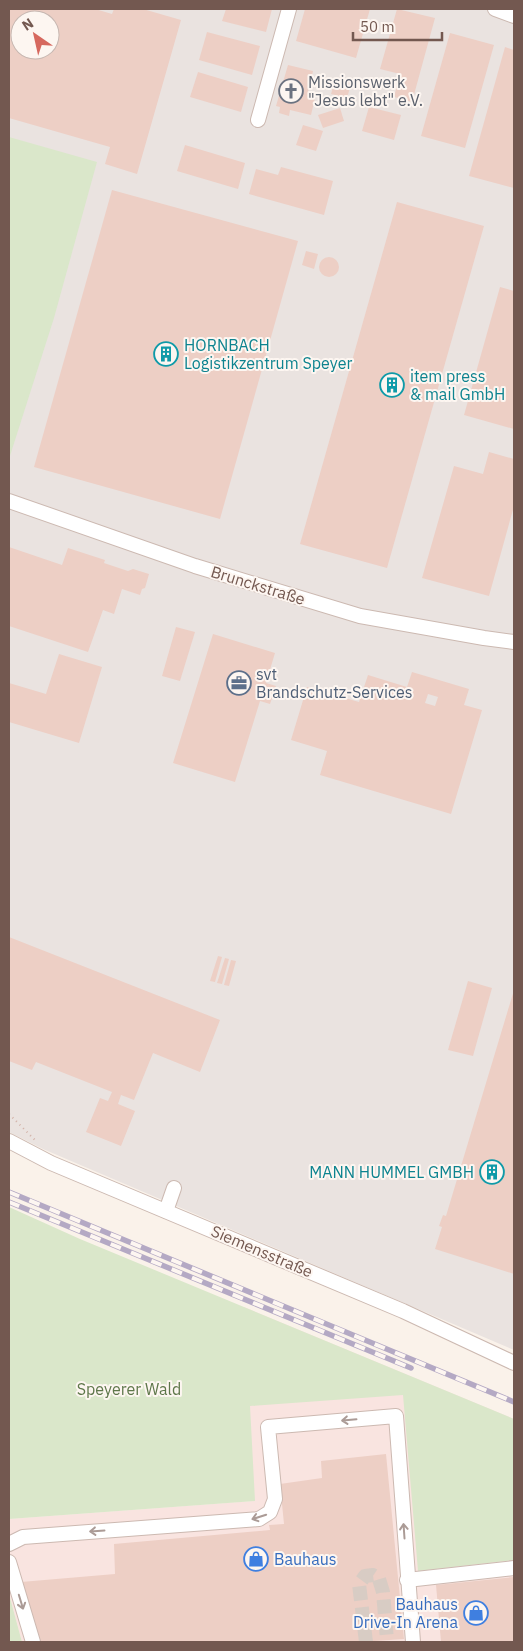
<svg xmlns="http://www.w3.org/2000/svg" width="523" height="1651" font-family="'IBM Plex Sans',sans-serif">
<style>
.commercial{fill:#f9e4e0}
.industrial{fill:#eae3e0;fill-rule:evenodd}
.green{fill:#dae7ca}
.building{fill:#edcfc5;fill-rule:evenodd}
.lines{fill:none;stroke-linecap:round;stroke-linejoin:round}
.minor-tunnel{stroke:#d8ccc4;stroke-width:14;stroke-dasharray:14 7;stroke-linecap:butt}
.minor-casing{stroke:#ccb9b1;stroke-width:16}
.path{stroke:#d2b2a8;stroke-width:2;stroke-dasharray:1 4;stroke-linecap:butt}
.minor{stroke:#fff;stroke-width:14}
.rail-casing{stroke:#b4a9c4;stroke-width:5.5}
.rail{stroke:#fdf6f1;stroke-width:4;stroke-dasharray:11;stroke-linecap:butt}
.oneway{stroke:#ab9b96}
.labels{text-anchor:middle;stroke-width:4;stroke-linejoin:round;paint-order:stroke}
.worship-label{font-size:16px;fill:#5b616d;stroke:#fdf6f1;text-anchor:start}
.culture-label{font-size:16px;fill:#0d838f;stroke:#fdf6f1;text-anchor:start}
.street-label{font-size:16px;fill:#735850;stroke:#fdf6f1}
.service-label{font-size:16px;fill:#4e5e75;stroke:#fdf6f1;text-anchor:start}
.park-label{font-size:16px;fill:#5e774a;stroke:#fdf6f1}
.shop-label{font-size:16px;fill:#366cbe;stroke:#fdf6f1;text-anchor:start}
</style>
<rect width="100%" height="100%" fill="#faf2ea"/>
<path class="commercial" d="M 244,1307 L 514,1419 L 514,1642 L 22,1642 L 9,1594 L 9,1519 L 254,1501 Z"/>
<path class="industrial" d="M 9,9 L 514,9 L 514,1350 L 43,1149 L 9,1132 ZM 20,20 L 50,20 L 50,50 L 20,50 Z"/>
<g class="green">
<path d="M 9,137 L 97,162 L 54,318 L 9,459 Z"/>
<path d="M 9,1207 L 80,1239 L 514,1419 L 514,1560 L 418,1571 L 403,1395 L 250,1406 L 255,1501 L 9,1519 Z"/>
<path d="M 9,1594 L 22,1642 L 9,1642 Z"/>
</g>
<g class="building">
<path d="M 9,9 L 95,9 L 112,14 L 114,9 L 143,9 L 181,20 L 137,174 L 105,164 L 110,147 L 9,118 ZM 20,20 L 50,20 L 50,50 L 20,50 Z"/>
<path d="M 226,9 L 272,9 L 266,32 L 222,21 Z"/>
<path d="M 305,9 L 370,9 L 356,58 L 296,41 Z"/>
<path d="M 397,9 L 435,18 L 412,102 L 394,97 L 400,74 L 380,69 Z"/>
<path d="M 207,32 L 260,46 L 252,75 L 199,60 Z"/>
<path d="M 450,33 L 494,45 L 465,148 L 421,136 Z"/>
<path d="M 505,47 L 514,50 L 514,188 L 469,176 Z"/>
<path d="M 288,65 L 313,71 L 308,92 L 316,94 L 311,115 L 290,110 L 289,116 L 279,113 L 280,107 L 276,106 Z"/>
<path d="M 198,72 L 248,87 L 241,112 L 190,97 Z"/>
<path d="M 336,77 L 352,81 L 347,98 L 331,94 Z"/>
<path d="M 369,107 L 401,115 L 394,140 L 362,131 Z"/>
<path d="M 340,108 L 344,121 L 323,128 L 318,115 Z"/>
<path d="M 303,125 L 323,131 L 316,151 L 296,145 Z"/>
<path d="M 185,145 L 245,163 L 238,189 L 177,171 Z"/>
<path d="M 281,167 L 333,181 L 324,215 L 249,194 L 256,169 L 278,175 Z"/>
<path d="M 112,190 L 298,241 L 220,519 L 34,467 Z"/>
<path d="M 397,202 L 484,226 L 387,568 L 300,544 Z"/>
<path d="M 306,251 L 318,254 L 314,269 L 302,265 Z"/>
<circle cx="329" cy="267" r="10"/>
<path d="M 500,287 L 514,291 L 514,429 L 464,415 Z"/>
<path d="M 489,452 L 514,459 L 514,506 L 489,596 L 422,578 L 454,466 L 483,474 Z"/>
<path d="M 9,547 L 62,565 L 68,548 L 105,560 L 104,563 L 128,571 L 133,569 L 149,574 L 145,588 L 142,589 L 140,595 L 122,589 L 114,614 L 103,610 L 88,652 L 9,626 Z"/>
<path d="M 176,627 L 195,632 L 180,681 L 162,676 Z"/>
<path d="M 213,634 L 275,653 L 266,683 L 276,686 L 270,704 L 260,701 L 235,782 L 173,763 Z"/>
<path d="M 59,654 L 102,667 L 79,743 L 9,722 L 9,683 L 46,694 Z"/>
<path d="M 412,672 L 469,689 L 464,705 L 482,710 L 451,814 L 320,775 L 327,751 L 291,740 L 307,687 L 359,702 L 368,675 L 407,687 ZM 428,694 L 438,697 L 435,706 L 425,703 Z"/>
<path d="M 9,937 L 220,1020 L 200,1072 L 153,1053 L 134,1100 L 121,1095 L 118,1104 L 135,1111 L 121,1146 L 86,1132 L 100,1098 L 108,1101 L 112,1092 L 36,1062 L 32,1070 L 9,1061 Z"/>
<path d="M 218,956 L 222,957 L 215,982 L 210,981 Z"/>
<path d="M 225,958 L 229,959 L 222,984 L 217,983 Z"/>
<path d="M 231,960 L 236,961 L 229,986 L 224,985 Z"/>
<path d="M 468,981 L 492,988 L 473,1056 L 448,1050 Z"/>
<path d="M 514,990 L 514,1274 L 435,1249 L 442,1227 L 439,1226 L 443,1215 L 446,1216 L 452,1196 Z"/>
<path d="M 386,1454 L 404,1639 L 360,1642 L 40,1642 L 21,1582 L 115,1574 L 114,1544 L 270,1530 L 269,1525 L 284,1524 L 280,1484 L 322,1478 L 321,1461 Z"/>
<path d="M 514,1577 L 514,1642 L 441,1642 L 436,1585 Z"/>
</g>
<g class="lines">
<path class="minor-tunnel" d="M 366,1642 L 359,1584 L 365,1576 L 373,1575 L 379,1579 L 383,1592 L 387,1640"/>
<g class="minor-casing">
<g id="minor">
<path d="M 495,9 L 514,16"/>
<path d="M 258,120 L 289,9"/>
<path d="M 9,501 L 195,566 L 360,616 L 484,638 L 514,642"/>
<path d="M 9,1141 L 51,1163 L 403,1311 L 514,1363"/>
<path d="M 166,1211 L 174,1188"/>
<path d="M 9,1544 L 23,1537 L 259,1519 L 270,1512 L 275,1499 L 268,1427 L 396,1416 L 413,1642"/>
<path d="M 9,1562 L 33,1642"/>
<path d="M 407,1580 L 514,1568"/>
</g>
</g>
<path class="path" d="M 9,1114 L 35,1140"/>
<use href="#minor" class="minor"/>
<g class="rail-casing">
<g id="rail">
<path d="M 9,1192 L 514,1402"/>
<path d="M 9,1202 L 411,1368"/>
</g>
</g>
<use href="#rail" class="rail"/>
</g>
<defs><path id="oneway-shaft" d="M-6 0H5M1.5-3L5.5 0L1.5 3" fill="none" stroke-width="1.6" stroke-linecap="round" stroke-linejoin="round" transform="scale(1.25)"/></defs>
<g class="oneway">
<use href="#oneway-shaft" transform="translate(349 1420) rotate(175)"/>
<use href="#oneway-shaft" transform="translate(259 1517) rotate(162)"/>
<use href="#oneway-shaft" transform="translate(97 1531) rotate(176)"/>
<use href="#oneway-shaft" transform="translate(404 1531) rotate(-94)"/>
<use href="#oneway-shaft" transform="translate(21 1602) rotate(73)"/>
</g>
<defs>
<g id="church-ring" transform="scale(1.25)"><circle r="9.5" fill="#fdf6f1" stroke="#6b7280" stroke-width="1.5"/><path d="M-1.2-6h2.4v3.5h3.3v2.4h-3.3V6h-2.4V-.1h-3.3v-2.4h3.3Z" fill="#6b7280"/></g>
<g id="building-ring" transform="scale(1.25)"><circle r="9.5" fill="#fdf6f1" stroke="#0f9aa8" stroke-width="1.5"/><path d="M-4-6H4V6H1V3H-1V6H-4ZM-2.5-4.3h1.7v1.8h-1.7ZM.8-4.3h1.7v1.8H.8ZM-2.5-1h1.7V.8h-1.7ZM.8-1h1.7V.8H.8Z" fill="#0f9aa8"/></g>
<g id="office-ring" transform="scale(1.25)"><circle r="9.5" fill="#fdf6f1" stroke="#5c6f8a" stroke-width="1.5"/><path d="M-6-3h4V-5.5h4V-3h4V5H-6ZM-1-4.5V-3h2v-1.5ZM-6 0V1H6V0Z" fill="#5c6f8a"/></g>
<g id="shop-ring" transform="scale(1.25)"><circle r="9.5" fill="#fdf6f1" stroke="#3f7fe0" stroke-width="1.5"/><path d="M-5-2.5h2.3a2.7 3.5 0 0 1 5.4 0H5L5.5 6h-11ZM-1.5-2.5h3a1.5 2.3 0 0 0-3 0Z" fill="#3f7fe0"/></g>
</defs>
<g fill-rule="evenodd">
<use href="#church-ring" x="291" y="91"/>
<use href="#building-ring" x="166" y="354"/>
<use href="#building-ring" x="392" y="385"/>
<use href="#office-ring" x="239" y="683"/>
<use href="#building-ring" x="492" y="1172"/>
<use href="#shop-ring" x="256" y="1559"/>
<use href="#shop-ring" x="476" y="1613"/>
</g>
<g class="labels">
<g class="worship-label">
<text x="308" y="88">Missionswerk<tspan x="308" dy="18">"Jesus lebt" e.V.</tspan></text>
</g>
<g class="culture-label">
<text x="184" y="351">HORNBACH<tspan x="184" dy="18">Logistikzentrum Speyer</tspan></text>
<text x="410" y="382">item press<tspan x="410" dy="18">&amp; mail GmbH</tspan></text>
<text x="474" y="1178" text-anchor="end">MANN HUMMEL GMBH</text>
</g>
<g class="street-label">
<text transform="translate(258 585) rotate(17)" y="6">Brunckstraße</text>
<text transform="translate(262 1251) rotate(23)" y="6">Siemensstraße</text>
</g>
<g class="service-label">
<text x="256" y="680">svt<tspan x="256" dy="18">Brandschutz-Services</tspan></text>
</g>
<g class="park-label">
<text x="129" y="1395">Speyerer Wald</text>
</g>
<g class="shop-label">
<text x="274" y="1565">Bauhaus</text>
<text x="458" y="1610" text-anchor="end">Bauhaus<tspan x="458" dy="18">Drive-In Arena</tspan></text>
</g>
</g>
<rect width="523" height="1651" fill="none" stroke="#735850" stroke-width="20"/>
<g transform="translate(35 35) rotate(326)"><circle r="24" fill="#fdf6f1" stroke="#c6b7b1"/>
<path d="M0-4L9 19L0 12L-9 19Z" fill="#d6685e"/>
<text y="-8" font-size="14" font-weight="bold" text-anchor="middle" fill="#735850">N</text>
</g>
<path d="M353 32v8h89v-8" fill="none" stroke="#735850" stroke-width="2.5"/>
<text x="360" y="32" font-size="15" fill="#735850" stroke="#fdf6f1" stroke-width="4" paint-order="stroke">50 m</text>
</svg>
